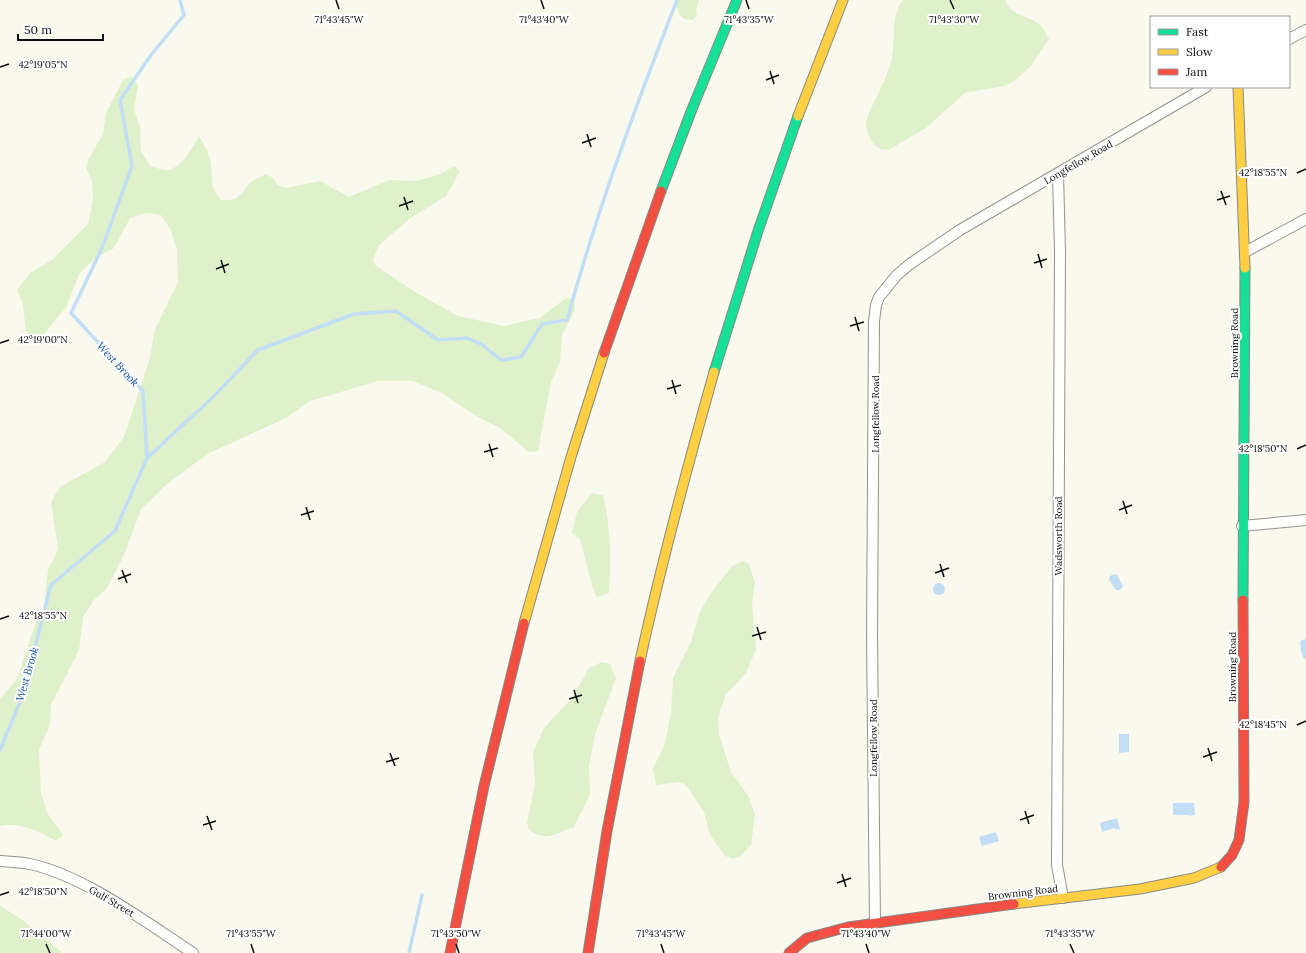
<svg xmlns="http://www.w3.org/2000/svg" width="1306" height="953" font-family="Lora,serif">
<style>
.green{fill:#def1cb}
.water{fill:#c2def6}
.lines{fill:none;stroke-linecap:round;stroke-linejoin:round}
.stream{stroke:#c2def6;stroke-width:3.5}
.street-casing{stroke:#93928d;stroke-width:12}
.fast-casing{stroke:#898983;stroke-width:11}
.slow-casing{stroke:#898983;stroke-width:11}
.jam-casing{stroke:#898983;stroke-width:11}
.street{stroke:#fefefc;stroke-width:10}
.fast{stroke:#16e098;stroke-width:9}
.slow{stroke:#ffcf43;stroke-width:9}
.jam{stroke:#f24e42;stroke-width:9}
.ticks{fill:none;stroke:#0b0b0b;stroke-width:1.5}
.labels{text-anchor:middle;stroke-width:4;stroke-linejoin:round;paint-order:stroke}
.street-label{font-size:10px;fill:#0b0b0b;stroke:#fff}
.water-label{font-size:11px;font-style:italic;fill:#0e51a3;stroke:#fff}
.ticks-label{font-size:10px;text-anchor:middle;fill:#0b0b0b;stroke:#fff;stroke-width:4;stroke-linejoin:round;paint-order:stroke}
</style>
<rect width="100%" height="100%" fill="#faf9ed"/>
<g class="green">
<path d="M 674,0 L 699,0 L 696,10 L 697,15 L 693,20 L 684,19 L 680,15 Z"/>
<path d="M 903,0 L 1005,0 C 1015,23 1038,11 1049,39 L 1031,66 L 1014,81 L 1004,86 L 965,93 L 926,128 L 890,149 L 882,150 C 870,144 867,134 866,121 C 874,98 890,76 893,51 C 895,33 891,15 903,0 Z"/>
<path d="M 131,76 L 138,86 L 134,110 L 140,127 L 141,151 L 150,166 C 155,167 163,171 168,170 C 183,167 192,148 199,136 C 204,144 210,154 211,165 C 213,181 209,185 221,200 C 245,201 239,191 254,180 C 258,178 262,176 266,174 L 273,178 L 277,185 L 286,188 L 320,181 L 349,197 L 389,180 L 416,181 L 438,175 L 454,166 L 460,171 L 446,196 L 409,219 L 379,245 L 373,259 L 375,265 L 415,292 L 458,316 L 504,326 L 539,318 L 565,299 L 573,298 L 575,310 L 562,335 L 560,363 L 551,382 L 538,451 L 529,452 L 500,428 L 476,416 L 442,393 L 413,381 L 378,381 L 310,401 L 286,418 L 209,453 L 168,483 L 141,509 L 124,555 L 107,588 L 94,600 L 83,617 L 79,650 L 51,705 L 50,724 L 39,750 L 41,794 L 48,814 L 63,835 L 61,838 L 55,840 C 39,832 18,821 0,826 L 0,699 L 17,679 L 37,619 L 44,607 L 48,570 L 58,549 L 51,502 L 60,487 L 105,462 L 124,437 L 150,358 L 154,332 L 178,282 L 177,250 L 171,230 L 161,215 L 146,213 L 130,218 L 113,249 L 95,258 L 79,274 L 67,306 L 44,334 L 32,336 L 26,332 L 23,304 L 17,290 L 30,273 L 52,260 L 88,224 L 93,200 L 92,181 L 86,168 L 88,160 L 103,134 L 106,113 L 123,80 Z"/>
<path d="M 592,493 L 603,495 C 611,528 611,559 609,593 L 597,597 L 593,589 L 580,539 L 572,533 L 577,512 Z"/>
<path d="M 743,561 L 749,564 L 755,583 L 752,604 L 756,649 L 746,673 L 726,694 L 718,717 L 719,735 L 731,772 L 749,797 L 755,815 L 751,845 L 741,856 L 733,859 L 725,856 L 710,835 L 704,812 L 686,785 L 679,782 L 656,785 L 653,769 L 665,743 L 671,713 L 673,678 L 691,642 L 700,612 L 708,597 L 732,566 Z"/>
<path d="M 602,662 L 610,664 L 616,678 L 595,734 L 589,766 L 590,795 L 574,827 C 556,834 546,842 529,830 L 527,822 L 535,784 L 533,752 L 544,728 L 573,697 L 589,668 Z"/>
<path d="M 0,906 C 23,919 43,935 62,953 L 0,953 Z"/>
</g>
<g class="water">
<path d="M 1114,574 L 1117,575 L 1123,586 L 1120,590 L 1116,590 L 1109,580 L 1110,576 Z"/>
<circle cx="939" cy="589" r="6"/>
<path d="M 1306,639 L 1306,659 L 1305,659 C 1300,655 1301,646 1300,641 Z"/>
<path d="M 1119,734 L 1129,734 L 1129,752 L 1119,753 Z"/>
<path d="M 1173,803 L 1194,803 L 1195,815 L 1189,816 L 1189,815 L 1173,815 Z"/>
<path d="M 1117,818 L 1120,829 L 1116,830 L 1115,828 L 1102,832 L 1100,823 Z"/>
<path d="M 996,832 L 999,841 L 982,846 L 979,837 Z"/>
</g>
<g class="lines">
<g class="stream">
<path d="M 147,458 L 210,400 L 258,350 L 354,314 L 396,311 L 438,340 L 467,338 L 481,344 L 501,360 L 521,357 L 542,324 L 567,320 C 597,211 636,105 677,0"/>
<path d="M 0,750 L 22,697 L 51,585 L 115,531 L 147,458 L 143,391 L 71,313 L 102,248 L 132,166 L 120,100 L 151,55 L 184,15 L 180,0"/>
<path d="M 409,953 L 422,895"/>
</g>
<g class="street-casing">
<g id="street">
<path d="M 1289,39 L 1306,30"/>
<path d="M 1058,174 L 1060,252 L 1057,865 L 1063,898"/>
<path d="M 1245,252 L 1306,219"/>
<path d="M 1242,526 L 1306,520"/>
<path d="M 0,861 C 10,862 21,862 30,864 C 85,876 147,923 193,953"/>
<path d="M 875,923 L 872,635 L 874,321 L 876,305 L 879,297 L 897,275 L 910,264 L 960,230 L 1206,87"/>
</g>
</g>
<g class="fast-casing">
<g id="fast">
<path d="M 661,191 L 692,109 L 737,0"/>
<path d="M 714,372 L 758,231 L 798,116"/>
<path d="M 1243,600 L 1245,268"/>
</g>
</g>
<g class="slow-casing">
<g id="slow">
<path d="M 1238,87 L 1245,268"/>
<path d="M 798,116 L 843,0"/>
<path d="M 524,623 L 571,457 L 604,353"/>
<path d="M 640,661 C 661,564 687,468 714,372"/>
<path d="M 1014,904 L 1140,889 L 1194,878 L 1221,867"/>
</g>
</g>
<g class="jam-casing">
<g id="jam">
<path d="M 604,353 L 661,191"/>
<path d="M 1221,867 L 1232,855 L 1239,840 L 1244,802 L 1243,600"/>
<path d="M 450,953 L 484,786 L 524,623"/>
<path d="M 588,953 L 607,831 L 640,661"/>
<path d="M 789,953 L 807,938 L 848,927 L 1014,904"/>
</g>
</g>
<use href="#street" class="street"/>
<use href="#fast" class="fast"/>
<use href="#slow" class="slow"/>
<use href="#jam" class="jam"/>
</g>
<path class="ticks" d="M 336,0 L 339,9M 541,0 L 544,9M 746,0 L 749,9M 950,0 L 954,9M 0,67 L 9,64M 770,71 L 774,84M 766,80 L 779,75M 587,134 L 591,147M 582,143 L 596,138M 1297,173 L 1306,169M 1221,191 L 1226,205M 404,197 L 408,210M 1217,200 L 1230,196M 399,206 L 413,201M 1038,254 L 1042,268M 221,260 L 225,273M 1034,263 L 1047,259M 216,269 L 229,264M 855,317 L 859,331M 850,326 L 864,322M 0,343 L 9,340M 672,380 L 676,394M 667,389 L 681,385M 489,444 L 493,457M 1297,449 L 1306,445M 484,452 L 498,448M 1123,501 L 1127,514M 306,507 L 310,520M 1119,510 L 1132,505M 301,515 L 314,511M 940,564 L 944,577M 122,570 L 127,583M 935,573 L 949,568M 118,579 L 131,574M 0,619 L 9,616M 757,627 L 761,640M 752,636 L 766,632M 574,690 L 578,703M 569,699 L 582,695M 1297,725 L 1306,721M 1208,748 L 1212,761M 390,753 L 395,766M 1203,757 L 1217,752M 386,762 L 399,758M 1025,811 L 1029,824M 207,816 L 212,830M 1020,820 L 1034,815M 203,825 L 216,821M 842,874 L 846,887M 837,883 L 851,878M 0,895 L 9,892M 46,944 L 50,953M 251,944 L 254,953M 456,944 L 459,953M 661,944 L 664,953M 866,944 L 869,953M 1070,944 L 1074,953"/>
<g class="labels">
<g class="street-label">
<text transform="translate(1078 162) rotate(-30)" y="4">Longfellow Road</text>
<text transform="translate(1234 343) rotate(-90)" y="4">Browning Road</text>
<text transform="translate(875 414) rotate(-90)" y="4">Longfellow Road</text>
<text transform="translate(1058 536) rotate(-90)" y="4">Wadsworth Road</text>
<text transform="translate(1232 667) rotate(-90)" y="4">Browning Road</text>
<text transform="translate(873 738) rotate(-90)" y="4">Longfellow Road</text>
<text transform="translate(1023 892) rotate(-7)" y="4">Browning Road</text>
<text transform="translate(112 901) rotate(30)" y="4">Gulf Street</text>
</g>
<g class="water-label">
<text transform="translate(118 364) rotate(47)" y="4">West Brook</text>
<text transform="translate(27 674) rotate(-74)" y="4">West Brook</text>
</g>
</g>
<g class="ticks-label">
<text x="954" y="23">71°43'30"W</text>
<text x="339" y="23">71°43'45"W</text>
<text x="544" y="23">71°43'40"W</text>
<text x="749" y="23">71°43'35"W</text>
<text x="43" y="68">42°19'05"N</text>
<text x="1263" y="176">42°18'55"N</text>
<text x="43" y="343">42°19'00"N</text>
<text x="1263" y="452">42°18'50"N</text>
<text x="43" y="619">42°18'55"N</text>
<text x="1263" y="728">42°18'45"N</text>
<text x="43" y="895">42°18'50"N</text>
<text x="46" y="937">71°44'00"W</text>
<text x="251" y="937">71°43'55"W</text>
<text x="456" y="937">71°43'50"W</text>
<text x="661" y="937">71°43'45"W</text>
<text x="866" y="937">71°43'40"W</text>
<text x="1070" y="937">71°43'35"W</text>
</g>
<rect x="1150" y="16" width="140" height="72" fill="#ffffff" stroke="#9d9d9d"/>
<rect x="1158" y="29" width="20" height="6" fill="#16e098" stroke="#9d9d9d"/>
<text x="1186" y="36" font-size="12" fill="#0b0b0b">Fast</text>
<rect x="1158" y="49" width="20" height="6" fill="#ffcf43" stroke="#9d9d9d"/>
<text x="1186" y="56" font-size="12" fill="#0b0b0b">Slow</text>
<rect x="1158" y="69" width="20" height="6" fill="#f24e42" stroke="#9d9d9d"/>
<text x="1186" y="76" font-size="12" fill="#0b0b0b">Jam</text>
<path d="M18 34v6h85v-6" fill="none" stroke="#0b0b0b" stroke-width="2"/>
<text x="24" y="34" font-size="12" fill="#0b0b0b" stroke="#ffffff" stroke-width="3" paint-order="stroke">50 m</text>
</svg>
